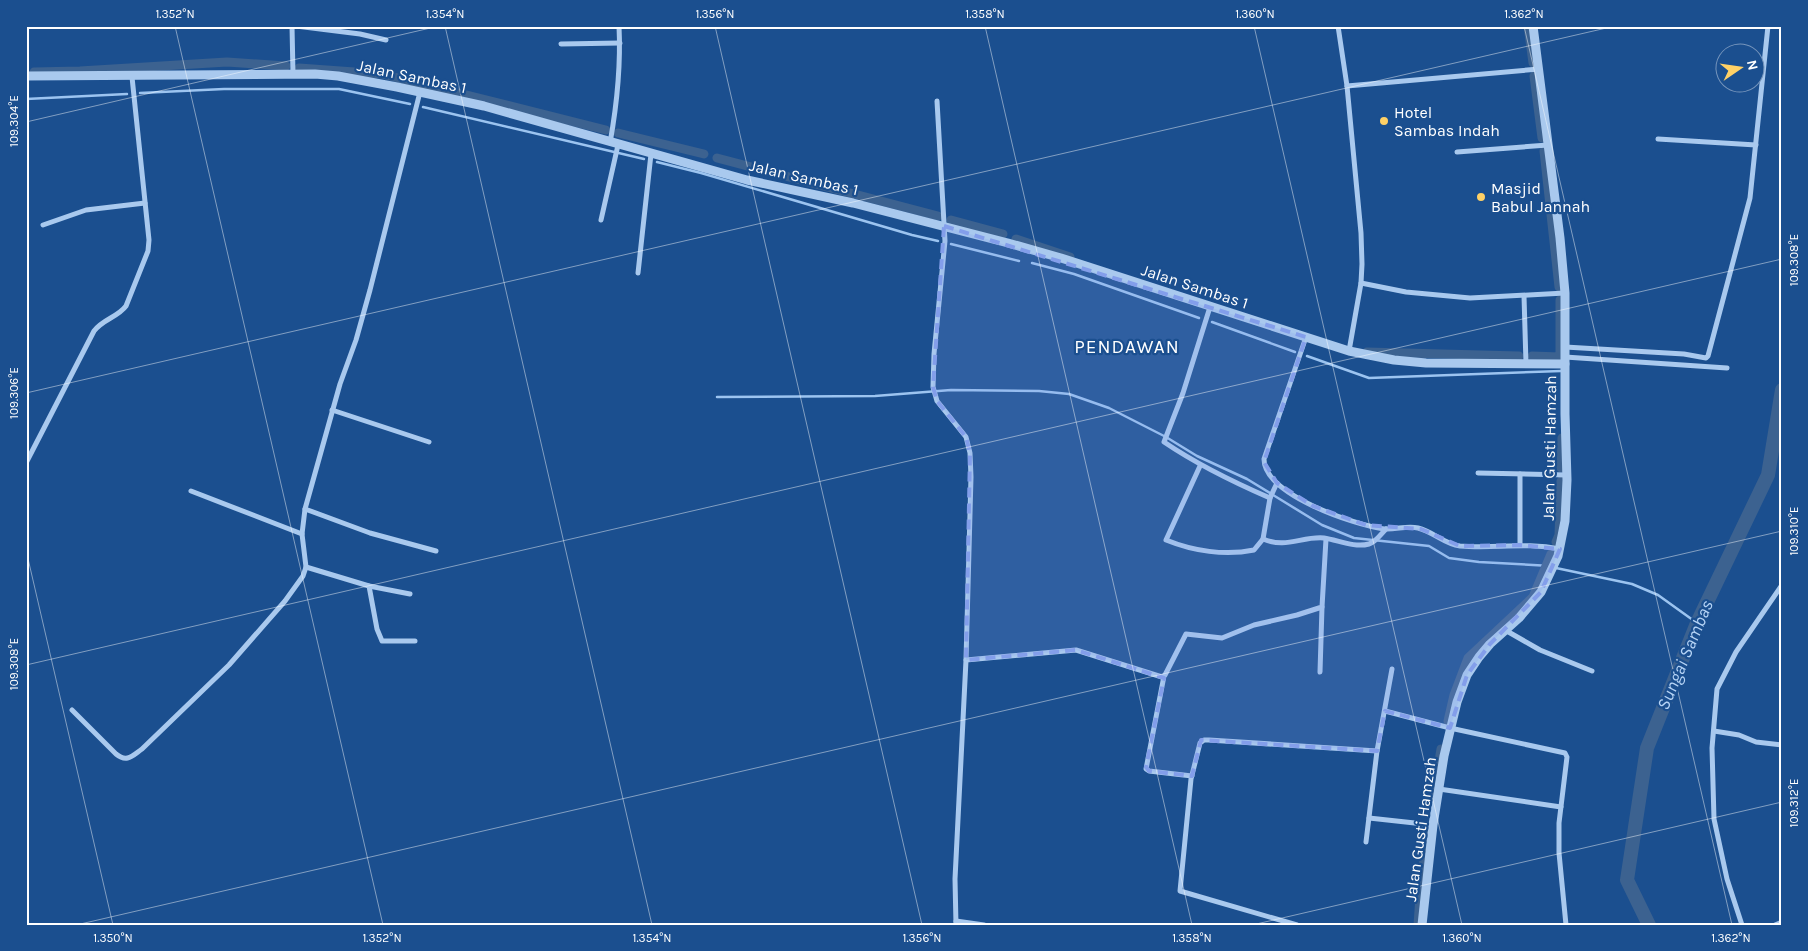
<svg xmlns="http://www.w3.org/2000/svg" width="1808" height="951" font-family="Karla,sans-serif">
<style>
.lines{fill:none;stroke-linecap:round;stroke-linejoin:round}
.stream{stroke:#9cc4f0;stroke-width:2.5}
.canal{stroke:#3c6290;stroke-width:9}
.river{stroke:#3c6290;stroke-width:14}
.minor{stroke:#a9c9ee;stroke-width:5}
.tertiary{stroke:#a9c9ee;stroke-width:9}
.marked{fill:#839eea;fill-opacity:0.2;stroke:#839eea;stroke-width:4;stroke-dasharray:10 6;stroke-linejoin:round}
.ticks{fill:none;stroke:#fff;stroke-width:1;stroke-opacity:0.45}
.poi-dot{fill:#ffd166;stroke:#1b4f8f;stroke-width:2}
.labels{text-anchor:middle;stroke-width:4.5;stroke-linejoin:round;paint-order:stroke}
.street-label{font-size:16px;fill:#fff;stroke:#1b4f8f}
.poi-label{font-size:16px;fill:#fff;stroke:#1b4f8f;text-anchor:start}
.water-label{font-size:18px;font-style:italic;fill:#b5d3f5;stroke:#1b4f8f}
.quarter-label{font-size:19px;letter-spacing:1px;fill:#fff;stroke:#1b4f8f}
.neatline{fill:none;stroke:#fff;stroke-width:2}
.ticks-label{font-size:12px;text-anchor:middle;fill:#fff}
</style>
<rect width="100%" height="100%" fill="#1b4f8f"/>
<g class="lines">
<g class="stream">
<path d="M 140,93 L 224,89 L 339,89 L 410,104"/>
<path d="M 26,99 L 127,94"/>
<path d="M 423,107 L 644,159"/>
<path d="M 657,162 L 701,173 L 912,235 L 938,241"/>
<path d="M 951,244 L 1019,261"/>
<path d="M 1032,263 L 1074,274 L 1199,318"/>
<path d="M 1212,322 L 1295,352"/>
<path d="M 1307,356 L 1369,378 L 1561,371"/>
<path d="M 717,397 L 875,396 L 951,390 L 1039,391 L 1069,394 L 1109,408 L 1166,437 L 1197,456 L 1247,479 L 1322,525 L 1354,538 L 1429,546 L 1449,558 L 1479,562 L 1551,566"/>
<path d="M 1556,568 L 1632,584 L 1658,595 L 1697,623"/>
</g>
<g class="canal">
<path d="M 1528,26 L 1533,63"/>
<path d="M 299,68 L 382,74 L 606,130"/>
<path d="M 34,72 L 80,71 L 227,62 L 286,66"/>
<path d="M 1534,76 L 1542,138"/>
<path d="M 618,133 L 704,154"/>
<path d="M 1544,151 L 1559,287"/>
<path d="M 717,158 L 938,216"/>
<path d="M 951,220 L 1003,234"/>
<path d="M 1016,239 L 1070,257"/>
<path d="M 1367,352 L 1519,356"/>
<path d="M 1532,356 L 1560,357 L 1560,300"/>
<path d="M 1561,468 L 1562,438"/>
<path d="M 1556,542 L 1559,535 L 1561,481"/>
<path d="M 1448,721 L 1454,695 L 1468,658 L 1533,597 L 1551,554"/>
<path d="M 1433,798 L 1441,749"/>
<path d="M 1418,925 L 1421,881 L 1428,831"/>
</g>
<path class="river" d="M 1649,925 L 1627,880 L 1647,748 L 1697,623 L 1768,475 L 1782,390"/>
<g class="minor">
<path d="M 292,26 L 293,74"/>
<path d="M 296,26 L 360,34 L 386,40"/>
<path d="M 1338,26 L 1347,86 L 1361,233 L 1362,264 L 1361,283 L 1349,351"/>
<path d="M 561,44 L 620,43"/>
<path d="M 1347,86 L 1539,69"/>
<path d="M 937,101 L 945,241 L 934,354 L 933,387 L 937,401 L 966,437 L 970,453 L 971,477 L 966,660 L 955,879 L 956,925"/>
<path d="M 1658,139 L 1756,145"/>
<path d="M 610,143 C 617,104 621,66 619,26"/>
<path d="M 1457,152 L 1548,145"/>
<path d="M 601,220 L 618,145"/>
<path d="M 43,225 L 86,210 L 145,203"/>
<path d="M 638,273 L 651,154"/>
<path d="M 1361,283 L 1406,292 L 1470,298 L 1565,293"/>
<path d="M 1524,296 L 1526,364"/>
<path d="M 1210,307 L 1183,393 L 1164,442 C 1198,465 1233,482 1270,498"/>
<path d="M 1306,337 L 1264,459 C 1264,495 1355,525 1384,529 C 1396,530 1407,525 1418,528 C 1434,532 1444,544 1460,546 C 1494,549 1525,542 1560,549"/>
<path d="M 1565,347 L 1684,354 L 1706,358 L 1708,356 L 1750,198 L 1768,26"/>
<path d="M 1565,357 L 1727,368"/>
<path d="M 332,410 L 429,442"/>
<path d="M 26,463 L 94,331 C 103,319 118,317 126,306 L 148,251 L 149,240 L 132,77"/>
<path d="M 1200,466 L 1166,540 C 1193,551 1225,556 1254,550 L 1263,539"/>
<path d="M 1478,473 L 1567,475"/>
<path d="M 1277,483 L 1270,498 L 1263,539 C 1286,549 1302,536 1324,538 C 1338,540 1354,548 1369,544 C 1376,542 1381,534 1386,529"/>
<path d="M 191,491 L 302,534"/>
<path d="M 305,509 L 370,533 L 436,551"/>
<path d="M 1520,545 L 1520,474"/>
<path d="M 306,567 L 369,586 L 410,594"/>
<path d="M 369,586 L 377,629 L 382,641 L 415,641"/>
<path d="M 1505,630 L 1540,650 L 1592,671"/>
<path d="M 966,660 L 1076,650 L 1162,677 L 1165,675 L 1186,634 L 1222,638 L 1254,625 L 1297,615 L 1322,607 L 1326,539"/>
<path d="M 1320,672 L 1322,607"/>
<path d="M 1164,676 L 1146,769 L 1149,771 L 1192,776"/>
<path d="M 72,710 L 116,754 C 127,763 132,756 142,749 L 229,665 L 285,601 L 303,576 L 306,567 L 302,534 L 305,509 L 340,384 L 356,340 L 370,290 L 420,92"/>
<path d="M 1385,711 L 1450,728 L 1565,753 L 1567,757 L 1559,823 L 1559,853 L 1566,925"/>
<path d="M 1714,731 L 1739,735 L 1756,742 L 1782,745"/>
<path d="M 1439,789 L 1561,807"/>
<path d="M 1369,818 L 1433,825"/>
<path d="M 1366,842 L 1377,751 L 1392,669"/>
<path d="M 956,921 L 984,925"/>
<path d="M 1297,925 L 1180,891 L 1191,779 L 1200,743 L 1204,740 L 1209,740 L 1377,751"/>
<path d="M 1742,925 L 1727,879 L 1714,819 L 1712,748 L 1717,689 L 1736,652 L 1782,585"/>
<path d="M 1775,925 L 1782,922"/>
</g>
<g class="tertiary">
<path d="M 26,76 L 315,74 L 338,76 L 397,87 L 484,106 L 747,180 L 853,203 L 1008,243 L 1061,258 L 1349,351 L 1394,360 L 1426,363 L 1565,364"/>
<path d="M 1422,925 L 1433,825 L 1444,756 L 1457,702 L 1467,675 L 1479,657 L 1490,644 L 1519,618 L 1541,592 L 1558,556 L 1565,521 L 1567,480 L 1565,414 L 1565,293 L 1560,238 L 1533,26"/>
</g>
</g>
<path class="marked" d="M 944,226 L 1306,337 L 1264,462 L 1277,483 L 1313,506 L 1366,525 L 1421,529 L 1460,546 L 1520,545 L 1560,549 L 1541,592 L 1490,644 L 1467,675 L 1450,728 L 1385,711 L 1377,751 L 1201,740 L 1192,776 L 1149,771 L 1146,767 L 1164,678 L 1076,650 L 966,660 L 970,453 L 966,437 L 937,401 L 933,387 Z"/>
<path class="ticks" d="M 175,26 L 383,925M 445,26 L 652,925M 715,26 L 922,925M 985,26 L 1192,925M 1254,26 L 1462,925M 1524,26 L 1732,925M 26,122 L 439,26M 26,393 L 1615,26M 26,550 L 113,925M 26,665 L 1782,259M 76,925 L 1782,531M 1252,925 L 1782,802"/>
<g class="poi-dot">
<circle cx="1384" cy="121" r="5"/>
<circle cx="1481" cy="197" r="5"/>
</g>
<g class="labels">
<g class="street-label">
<text transform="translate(412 76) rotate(12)" y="6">Jalan Sambas 1</text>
<text transform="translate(804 177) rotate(13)" y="6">Jalan Sambas 1</text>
<text transform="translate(1195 286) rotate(18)" y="6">Jalan Sambas 1</text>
<text transform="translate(1549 448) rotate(-89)" y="6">Jalan Gusti Hamzah</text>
<text transform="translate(1420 829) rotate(-82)" y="6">Jalan Gusti Hamzah</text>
</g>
<g class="poi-label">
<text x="1394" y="118">Hotel<tspan x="1394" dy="18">Sambas Indah</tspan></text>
<text x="1491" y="194">Masjid<tspan x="1491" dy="18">Babul Jannah</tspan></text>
</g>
<g class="water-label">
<text transform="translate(1685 655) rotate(-67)" y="6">Sungai Sambas</text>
</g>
<g class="quarter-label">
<text x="1127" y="353">PENDAWAN</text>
</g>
</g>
<rect width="1808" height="951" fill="none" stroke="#1b4f8f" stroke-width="55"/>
<g transform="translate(1740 68) rotate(77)"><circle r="24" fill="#1b4f8f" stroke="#7695bc"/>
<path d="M0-4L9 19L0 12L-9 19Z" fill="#ffd166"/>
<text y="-8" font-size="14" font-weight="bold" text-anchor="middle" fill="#ffffff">N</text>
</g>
<rect x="28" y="28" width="1752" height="896" class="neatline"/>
<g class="ticks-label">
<text x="175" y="18">1.352°N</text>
<text x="445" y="18">1.354°N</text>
<text x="715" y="18">1.356°N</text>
<text x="985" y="18">1.358°N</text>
<text x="1255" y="18">1.360°N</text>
<text x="1524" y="18">1.362°N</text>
<text transform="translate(14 121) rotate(-90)" y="4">109.304°E</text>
<text transform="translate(1794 260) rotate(-90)" y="4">109.308°E</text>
<text transform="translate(14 393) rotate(-90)" y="4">109.306°E</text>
<text transform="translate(1794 531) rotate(-90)" y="4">109.310°E</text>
<text transform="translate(14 664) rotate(-90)" y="4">109.308°E</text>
<text transform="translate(1794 803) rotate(-90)" y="4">109.312°E</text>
<text x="113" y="942">1.350°N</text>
<text x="382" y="942">1.352°N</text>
<text x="652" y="942">1.354°N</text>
<text x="922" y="942">1.356°N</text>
<text x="1192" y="942">1.358°N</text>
<text x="1462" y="942">1.360°N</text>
<text x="1731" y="942">1.362°N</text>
</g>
</svg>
